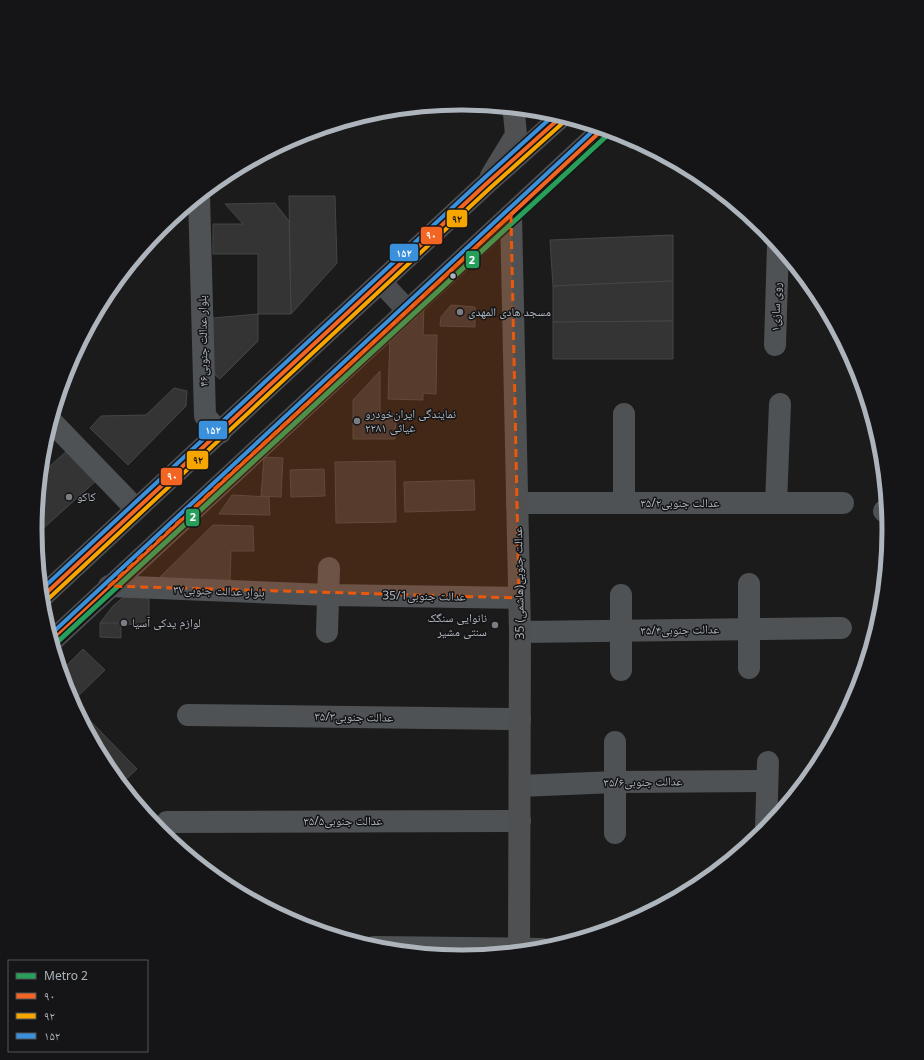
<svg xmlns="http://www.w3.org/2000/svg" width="924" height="1060" font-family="'Noto Sans','Noto Naskh Arabic',sans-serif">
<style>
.building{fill:#343435;stroke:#434647}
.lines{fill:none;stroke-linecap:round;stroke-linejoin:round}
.street{stroke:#4f5254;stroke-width:22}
.secondary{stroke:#4e5052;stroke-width:22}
.primary{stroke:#4c4d50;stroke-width:22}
.bus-1-casing{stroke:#151517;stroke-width:7}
.bus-2-casing{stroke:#151517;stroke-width:7}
.bus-3-casing{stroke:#151517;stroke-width:7}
.bus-1{stroke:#f26522;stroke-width:4}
.bus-2{stroke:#f7a600;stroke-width:4}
.bus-3{stroke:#3a90db;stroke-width:4}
.metro-1-casing{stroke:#151517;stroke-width:8}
.metro-1{stroke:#279e59;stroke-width:5}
.marked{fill:#e8590c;fill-opacity:0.2;stroke:#e8590c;stroke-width:3;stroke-dasharray:8 5;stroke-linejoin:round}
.bus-dot{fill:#adb4bb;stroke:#151517;stroke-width:1.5}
.poi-dot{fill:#7a7e83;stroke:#151517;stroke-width:1.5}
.labels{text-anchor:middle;stroke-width:3;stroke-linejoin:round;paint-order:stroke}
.street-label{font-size:12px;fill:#adb4bb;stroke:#151517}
.poi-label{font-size:12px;fill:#adb4bb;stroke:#151517;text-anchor:start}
.rim{fill:none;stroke:#adb4bb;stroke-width:5}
.line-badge{stroke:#151517;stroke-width:1.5}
.badge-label{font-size:11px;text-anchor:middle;font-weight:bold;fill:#fff}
.pale-badge-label{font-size:11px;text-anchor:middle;font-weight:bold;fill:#111}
</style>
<rect width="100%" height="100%" fill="#1b1b1b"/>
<g class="building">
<path d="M 629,137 L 649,148 L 629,148 Z"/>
<path d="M 289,196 L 335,196 L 337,263 L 291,314 Z"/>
<path d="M 275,203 L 289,221 L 291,314 L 258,314 L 258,254 L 213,254 L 213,224 L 243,224 L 225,204 Z"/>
<path d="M 673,235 L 673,281 L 553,286 L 550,240 Z"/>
<path d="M 673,281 L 673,321 L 553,322 L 553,286 Z"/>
<path d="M 424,304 L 423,335 L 437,335 L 436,394 L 423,393 L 423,400 L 388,399 L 390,334 Z"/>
<path d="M 451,305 L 475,307 L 475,327 L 440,326 L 441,317 Z"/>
<path d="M 258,314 L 258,341 L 220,379 L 216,376 L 213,368 L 213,318 Z"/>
<path d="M 673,321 L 673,359 L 553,359 L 553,322 Z"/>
<path d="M 380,371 L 380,414 L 396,414 L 395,439 L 353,439 L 353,400 Z"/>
<path d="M 174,388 L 187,391 L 186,406 L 128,465 L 90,428 L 101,416 L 146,415 Z"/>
<path d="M 69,449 L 97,480 L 36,535 L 40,475 Z"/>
<path d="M 264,457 L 283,458 L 281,497 L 261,496 Z"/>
<path d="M 395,461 L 396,522 L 336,523 L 335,462 Z"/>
<path d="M 324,469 L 325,496 L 291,497 L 290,470 Z"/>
<path d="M 474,480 L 475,510 L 405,512 L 404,482 Z"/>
<path d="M 232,495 L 269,497 L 270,515 L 219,514 Z"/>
<path d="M 213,525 L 253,526 L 254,551 L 231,551 L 230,582 L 159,578 Z"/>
<path d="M 149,594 L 149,625 L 100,623 L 113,606 L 126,595 Z"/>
<path d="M 100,623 L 121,623 L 121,638 L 100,637 Z"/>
<path d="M 83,649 L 105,670 L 72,702 L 61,671 Z"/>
<path d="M 72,702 L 137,769 L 121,784 L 107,767 Z"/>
</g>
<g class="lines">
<g class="street">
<path d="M 199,196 L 205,416 L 220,433"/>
<path d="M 775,345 L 778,245"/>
<path d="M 51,421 L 136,509"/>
<path d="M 517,503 L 843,503"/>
<path d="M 624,503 L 624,414"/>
<path d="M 776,503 L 780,404"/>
<path d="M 884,511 L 887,511"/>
<path d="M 109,586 L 329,595 L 519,598"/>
<path d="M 621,595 L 621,670"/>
<path d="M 327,632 L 329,568"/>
<path d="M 520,632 L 841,628"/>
<path d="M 749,668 L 749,584"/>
<path d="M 188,715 L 520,719"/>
<path d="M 615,742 L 615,833"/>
<path d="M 520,786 L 615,782 L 767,781"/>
<path d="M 167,822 L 520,821"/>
<path d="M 766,830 L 768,762"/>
<path d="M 374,947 L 542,949"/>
</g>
<g class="secondary">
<path d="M 491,176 L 516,135 L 514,113 L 511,108"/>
<path d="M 511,215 L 520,632 L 519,951"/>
</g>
<g class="primary">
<path d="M 382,283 L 408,311"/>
<path d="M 42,597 L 485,185 L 562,116"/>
<path d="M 52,641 L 603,129"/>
</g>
<g class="bus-1-casing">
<g id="bus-1">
<path d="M 42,597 L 485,185 L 562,116"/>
<path d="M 52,641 L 603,129"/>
</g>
</g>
<g class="bus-2-casing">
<g id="bus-2">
<path d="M 46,601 L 489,189 L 566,120"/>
<path d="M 56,645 L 607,133"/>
</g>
</g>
<g class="bus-3-casing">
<g id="bus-3">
<path d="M 41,590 L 481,181 L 555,114"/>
<path d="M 50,635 L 597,127"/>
</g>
</g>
<use href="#bus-1" class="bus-1"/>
<use href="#bus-2" class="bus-2"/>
<use href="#bus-3" class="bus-3"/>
<g class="metro-1-casing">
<path id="metro-1" d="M 53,646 L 612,131"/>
</g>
<use href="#metro-1" class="metro-1"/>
</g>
<path class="marked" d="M 511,215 L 519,598 L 109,586 Z"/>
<circle class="bus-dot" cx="453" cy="276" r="3.5"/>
<g class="poi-dot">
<circle cx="460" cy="312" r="4"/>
<circle cx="357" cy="421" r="4"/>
<circle cx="69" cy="497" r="4"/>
<circle cx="124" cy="623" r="4"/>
<circle cx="495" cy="625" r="4"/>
</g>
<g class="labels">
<g class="street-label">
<text transform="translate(776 307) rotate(-88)" y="4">روی سازی۱</text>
<text transform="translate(203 341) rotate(-91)" y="4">بلوار عدالت جنوبی۴۶</text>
<text x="680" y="507">عدالت جنوبی۳۵/۲</text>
<text transform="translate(519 583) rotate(-91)" y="4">35 عدالت جنوبی(هاشمی)</text>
<text transform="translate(219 591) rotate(2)" y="4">بلوار عدالت جنوبی۳۷</text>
<text transform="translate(424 596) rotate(1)" y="4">35/1عدالت جنوبی</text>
<text transform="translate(680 630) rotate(-1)" y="4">عدالت جنوبی۳۵/۴</text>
<text transform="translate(354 717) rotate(1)" y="4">عدالت جنوبی۳۵/۳</text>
<text transform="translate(643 782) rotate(-1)" y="4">عدالت جنوبی۳۵/۶</text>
<text x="343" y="825">عدالت جنوبی۳۵/۵</text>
</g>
<g class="poi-label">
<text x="468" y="316">مسجد هادی المهدی</text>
<text x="365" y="418">نمایندگی ایران‌خودرو<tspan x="365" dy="14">غیاثی ۲۲۸۱</tspan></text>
<text x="77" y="501">کاکو</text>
<text x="487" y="622" text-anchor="end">نانوایی سنگک<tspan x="487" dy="14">سنتی مشیر</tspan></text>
<text x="132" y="627">لوازم یدکی آسیا</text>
</g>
</g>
<path d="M0 0H924V1060H0ZM42 530a420 420 0 1 1 840 0a420 420 0 1 1-840 0Z" fill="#151517" fill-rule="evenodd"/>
<path class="rim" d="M42 530a420 420 0 1 1 840 0a420 420 0 1 1-840 0Z"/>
<g class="line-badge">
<rect x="446" y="209" width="22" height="19" rx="4" fill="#f7a600"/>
<rect x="420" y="226" width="23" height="19" rx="4" fill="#f26522"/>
<rect x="389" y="243" width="30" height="19" rx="4" fill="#3a90db"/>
<rect x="465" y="250" width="15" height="19" rx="4" fill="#279e59"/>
<rect x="198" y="420" width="30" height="20" rx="4" fill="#3a90db"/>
<rect x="186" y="450" width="23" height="20" rx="4" fill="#f7a600"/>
<rect x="160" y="467" width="23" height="19" rx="4" fill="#f26522"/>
<rect x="185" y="508" width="15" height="19" rx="4" fill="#279e59"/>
</g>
<g class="badge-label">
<text x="431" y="239">۹۰</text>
<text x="404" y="257">۱۵۲</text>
<text x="472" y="264">2</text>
<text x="213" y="434">۱۵۲</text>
<text x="172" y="480">۹۰</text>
<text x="193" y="521">2</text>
</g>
<g class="pale-badge-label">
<text x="457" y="223">۹۲</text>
<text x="198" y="464">۹۲</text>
</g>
<rect x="8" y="960" width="140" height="92" fill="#151517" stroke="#525559"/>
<rect x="16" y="973" width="20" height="6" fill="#279e59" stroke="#525559"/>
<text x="44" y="980" font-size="12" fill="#adb4bb">Metro 2</text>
<rect x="16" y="993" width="20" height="6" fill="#f26522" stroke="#525559"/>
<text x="44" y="1000" font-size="12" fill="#adb4bb">۹۰</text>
<rect x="16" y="1013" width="20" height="6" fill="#f7a600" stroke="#525559"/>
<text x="44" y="1020" font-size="12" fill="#adb4bb">۹۲</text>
<rect x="16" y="1033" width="20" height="6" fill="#3a90db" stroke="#525559"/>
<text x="44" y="1040" font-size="12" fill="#adb4bb">۱۵۲</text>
</svg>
